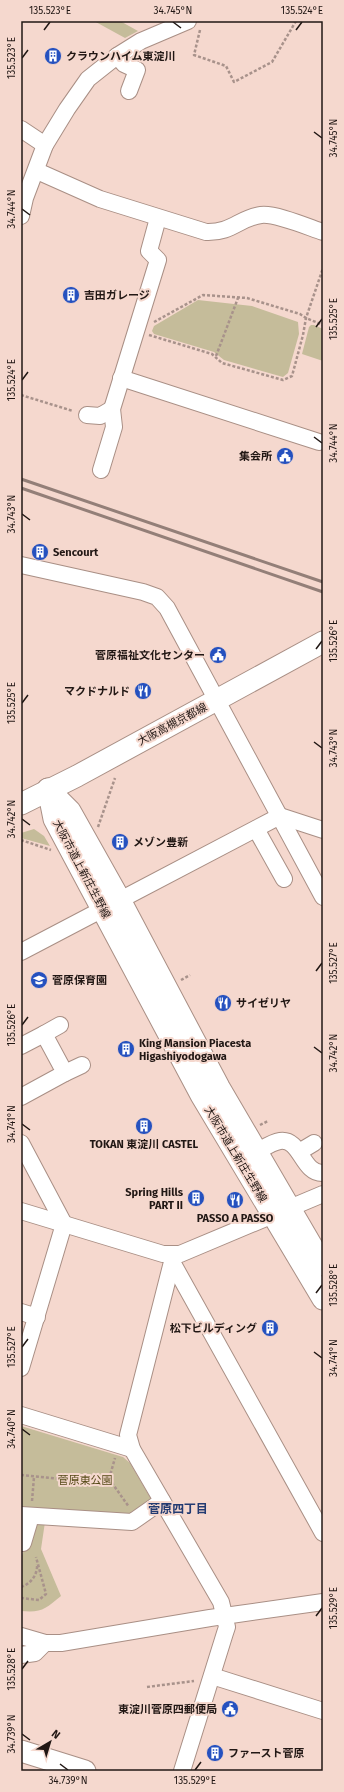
<svg xmlns="http://www.w3.org/2000/svg" width="344" height="1792" font-family="'Fira Sans','Noto Sans JP',sans-serif">
<style>
.green{fill:#c5bc9a}
.lines{fill:none;stroke-linecap:round;stroke-linejoin:round}
.minor-casing{stroke:#a98f85;stroke-width:18}
.major-casing{stroke:#a98f85;stroke-width:23}
.path{stroke:#a8928b;stroke-width:2.5;stroke-dasharray:3 2;stroke-linecap:butt}
.minor{stroke:#fff;stroke-width:16}
.major{stroke:#fff;stroke-width:21}
.rail{stroke:#937f78;stroke-width:3}
.ticks{fill:none;stroke:#211714;stroke-width:1.5}
.labels{text-anchor:middle;stroke-width:4;stroke-linejoin:round;paint-order:stroke}
.poi-label{font-size:11px;font-weight:bold;fill:#211714;stroke:#f5d8ce;text-anchor:start}
.street-label{font-size:11px;fill:#211714;stroke:#f5d8ce}
.park-label{font-size:11px;fill:#554917;stroke:#f5d8ce}
.neighbourhood-label{font-size:12px;font-weight:bold;fill:#233b72;stroke:#f5d8ce}
.neatline{fill:none;stroke:#211714;stroke-width:1.5}
.ticks-label{font-size:10px;text-anchor:middle;fill:#211714}
</style>
<rect width="100%" height="100%" fill="#f5d8ce"/>
<g class="green">
<path d="M 94,21 L 120,21 L 138,31 L 125,38 Z"/>
<path d="M 198,300 L 252,306 L 298,322 L 299,334 L 288,373 L 283,377 L 224,360 L 214,352 L 154,334 L 152,331 L 154,326 Z"/>
<path d="M 311,325 L 314,325 L 323,329 L 323,361 L 302,354 L 309,327 Z"/>
<path d="M 34,829 L 44,836 L 50,846 L 21,838 L 21,833 Z"/>
<path d="M 21,1426 L 123,1457 L 130,1463 L 151,1499 L 149,1505 L 130,1517 L 21,1510 Z"/>
<path d="M 33,1521 L 45,1522 L 41,1549 L 61,1596 C 45,1609 42,1613 21,1611 L 21,1559 Z"/>
</g>
<g class="lines">
<g class="minor-casing">
<g id="minor">
<path d="M 117,56 L 124,64 L 137,70 L 129,91"/>
<path d="M 21,129 L 45,145"/>
<path d="M 37,171 L 100,199 L 206,232 C 232,233 239,218 261,215 C 275,213 308,227 323,232"/>
<path d="M 21,216 L 25,198 L 45,145 L 67,109 L 88,79 L 117,56 L 141,41 L 188,21"/>
<path d="M 121,378 L 319,442"/>
<path d="M 87,415 L 100,416 L 112,409"/>
<path d="M 101,470 L 114,427 L 112,409 L 158,260 L 149,251 L 158,218"/>
<path d="M 21,565 L 143,592 L 157,597 L 167,608 L 323,897"/>
<path d="M 256,829 L 284,879"/>
<path d="M 120,900 L 280,816 L 323,830"/>
<path d="M 21,952 L 103,909"/>
<path d="M 44,1034 L 60,1025"/>
<path d="M 21,1046 L 44,1034 L 65,1073 L 21,1097"/>
<path d="M 65,1073 L 82,1065"/>
<path d="M 21,1143 L 64,1224 L 21,1368"/>
<path d="M 257,1152 C 264,1148 272,1142 280,1141 C 301,1138 302,1174 323,1173"/>
<path d="M 299,1152 L 314,1143"/>
<path d="M 21,1211 L 163,1254 L 180,1254 L 323,1194"/>
<path d="M 171,1257 L 172,1262 L 323,1533"/>
<path d="M 172,1262 L 128,1435 L 132,1449 L 221,1602 L 227,1627 L 225,1633 L 182,1771"/>
<path d="M 21,1312 L 37,1317"/>
<path d="M 21,1415 L 132,1449"/>
<path d="M 21,1515 L 132,1522 L 162,1501"/>
<path d="M 23,1543 L 31,1516"/>
<path d="M 21,1636 L 45,1643 L 61,1643 L 210,1618 L 323,1602"/>
<path d="M 21,1655 L 35,1653 L 45,1643"/>
<path d="M 212,1676 L 323,1711"/>
</g>
</g>
<g class="major-casing">
<g id="major">
<path d="M 48,789 L 54,819 L 201,1095 L 323,1299"/>
<path d="M 48,789 L 70,811 L 120,900 L 219,1087 L 323,1265"/>
<path d="M 21,804 L 77,776 L 323,642"/>
<path d="M 21,1751 L 85,1771"/>
</g>
</g>
<g class="path">
<path d="M 200,30 L 194,55 L 226,66 L 234,82 L 272,62 L 296,21"/>
<path d="M 154,322 L 203,295 L 247,298 L 300,314 L 306,318 L 323,325"/>
<path d="M 149,335 L 212,354 L 222,363 L 283,380 L 292,376 L 303,335 L 306,318 L 323,268"/>
<path d="M 216,356 L 238,298"/>
<path d="M 21,395 L 73,411"/>
<path d="M 98,827 L 115,778"/>
<path d="M 21,840 L 51,850"/>
<path d="M 181,980 L 190,975"/>
<path d="M 260,1125 L 268,1121"/>
<path d="M 21,1475 L 103,1483 L 109,1479 L 115,1458"/>
<path d="M 110,1478 L 112,1483 L 129,1507"/>
<path d="M 32,1501 L 34,1477"/>
<path d="M 21,1587 C 31,1584 38,1574 37,1564"/>
<path d="M 21,1598 L 39,1600 L 46,1594 L 36,1557"/>
<path d="M 147,1687 L 194,1681"/>
</g>
<use href="#minor" class="minor"/>
<use href="#major" class="major"/>
<g class="rail">
<path d="M 21,479 L 323,582"/>
<path d="M 21,488 L 323,592"/>
</g>
</g>
<path class="ticks" d="M 173,22 L 181,28M 44,30 L 50,22M 296,30 L 302,22M 22,58 L 28,50M 314,132 L 322,138M 22,209 L 30,215M 316,327 L 322,319M 22,380 L 28,372M 314,437 L 322,443M 22,514 L 30,520M 316,649 L 322,641M 22,703 L 28,695M 314,742 L 322,748M 22,819 L 30,825M 316,971 L 322,963M 22,1025 L 28,1017M 314,1047 L 322,1053M 22,1124 L 30,1130M 316,1293 L 322,1285M 22,1347 L 28,1339M 314,1352 L 322,1358M 22,1429 L 30,1435M 316,1616 L 322,1608M 22,1669 L 28,1661M 22,1734 L 30,1740M 60,1764 L 68,1770M 195,1770 L 201,1762"/>
<defs>
<g id="building-disc" transform="scale(0.9)"><circle r="9.5" fill="#2551bf" stroke="#f5d8ce"/><path d="M-4-6H4V6H1V3H-1V6H-4ZM-2.5-4.3h1.7v1.8h-1.7ZM.8-4.3h1.7v1.8H.8ZM-2.5-1h1.7V.8h-1.7ZM.8-1h1.7V.8H.8Z" fill="#fff"/></g>
<g id="civic-disc" transform="scale(0.9)"><circle r="9.5" fill="#2551bf" stroke="#f5d8ce"/><path d="M-.6-6.5H3V-4.5H.6V-3L4-1V1h2V6H-6V1h2V-1L-.6-3ZM-1.2 2.5V6h2.4V2.5Z" fill="#fff"/></g>
<g id="restaurant-disc" transform="scale(0.9)"><circle r="9.5" fill="#2551bf" stroke="#f5d8ce"/><path d="M-5-6h1v4h1v-4h1v4h1v-4h1v5L-1.5 .5V6h-2V.5L-5-1ZM5-6V6H3V1.5H1.5Q1.5-4 5-6Z" fill="#fff"/></g>
<g id="school-disc" transform="scale(0.9)"><circle r="9.5" fill="#2551bf" stroke="#f5d8ce"/><path d="M0-5L7-2L0 1L-7-2ZM-4 1L0 2.5L4 1V4Q0 6-4 4Z" fill="#fff"/></g>
</defs>
<g fill-rule="evenodd">
<use href="#building-disc" x="53" y="56"/>
<use href="#building-disc" x="71" y="295"/>
<use href="#civic-disc" x="285" y="456"/>
<use href="#building-disc" x="40" y="552"/>
<use href="#civic-disc" x="218" y="655"/>
<use href="#restaurant-disc" x="143" y="691"/>
<use href="#building-disc" x="120" y="842"/>
<use href="#school-disc" x="39" y="980"/>
<use href="#restaurant-disc" x="223" y="1003"/>
<use href="#building-disc" x="126" y="1049"/>
<use href="#building-disc" x="144" y="1126"/>
<use href="#building-disc" x="196" y="1198"/>
<use href="#restaurant-disc" x="235" y="1200"/>
<use href="#building-disc" x="270" y="1328"/>
<use href="#civic-disc" x="230" y="1709"/>
<use href="#building-disc" x="215" y="1753"/>
</g>
<g class="labels">
<g class="poi-label">
<text x="66" y="60">クラウンハイム東淀川</text>
<text x="84" y="299">吉田ガレージ</text>
<text x="272" y="460" text-anchor="end">集会所</text>
<text x="53" y="556">Sencourt</text>
<text x="205" y="659" text-anchor="end">菅原福祉文化センター</text>
<text x="130" y="695" text-anchor="end">マクドナルド</text>
<text x="133" y="846">メゾン豊新</text>
<text x="52" y="984">菅原保育園</text>
<text x="236" y="1007">サイゼリヤ</text>
<text x="139" y="1047">King Mansion Piacesta<tspan x="139" dy="13">Higashiyodogawa</tspan></text>
<text x="144" y="1148" text-anchor="middle">TOKAN 東淀川 CASTEL</text>
<text x="183" y="1196" text-anchor="end">Spring Hills<tspan x="183" dy="13">PART II</tspan></text>
<text x="235" y="1222" text-anchor="middle">PASSO A PASSO</text>
<text x="257" y="1332" text-anchor="end">松下ビルディング</text>
<text x="217" y="1713" text-anchor="end">東淀川菅原四郵便局</text>
<text x="228" y="1757">ファースト菅原</text>
</g>
<g class="street-label">
<text transform="translate(172 724) rotate(-28)" y="4">大阪高槻京都線</text>
<text transform="translate(82 869) rotate(62)" y="4">大阪市道上新庄生野線</text>
<text transform="translate(236 1154) rotate(59)" y="4">大阪市道上新庄生野線</text>
</g>
<g class="park-label">
<text x="85" y="1484">菅原東公園</text>
</g>
<g class="neighbourhood-label">
<text x="178" y="1513">菅原四丁目</text>
</g>
</g>
<rect width="344" height="1792" fill="none" stroke="#f5d8ce" stroke-width="44"/>
<g transform="translate(50 1742) rotate(38)" stroke="#f5d8ce" stroke-width="3" paint-order="stroke">
<path d="M0-3L7 15L0 10L-7 15Z" fill="#211714"/>
<text y="-6" font-size="11" font-weight="bold" text-anchor="middle" fill="#211714">N</text>
</g>
<rect x="22" y="22" width="300" height="1748" class="neatline"/>
<g class="ticks-label">
<text x="50" y="14">135.523°E</text>
<text x="173" y="14">34.745°N</text>
<text x="302" y="14">135.524°E</text>
<text transform="translate(11 58) rotate(-90)" y="4">135.523°E</text>
<text transform="translate(333 138) rotate(-90)" y="4">34.745°N</text>
<text transform="translate(11 209) rotate(-90)" y="4">34.744°N</text>
<text transform="translate(333 319) rotate(-90)" y="4">135.525°E</text>
<text transform="translate(11 380) rotate(-90)" y="4">135.524°E</text>
<text transform="translate(333 443) rotate(-90)" y="4">34.744°N</text>
<text transform="translate(11 514) rotate(-90)" y="4">34.743°N</text>
<text transform="translate(333 641) rotate(-90)" y="4">135.526°E</text>
<text transform="translate(11 703) rotate(-90)" y="4">135.525°E</text>
<text transform="translate(333 748) rotate(-90)" y="4">34.743°N</text>
<text transform="translate(11 819) rotate(-90)" y="4">34.742°N</text>
<text transform="translate(333 963) rotate(-90)" y="4">135.527°E</text>
<text transform="translate(11 1025) rotate(-90)" y="4">135.526°E</text>
<text transform="translate(333 1053) rotate(-90)" y="4">34.742°N</text>
<text transform="translate(11 1124) rotate(-90)" y="4">34.741°N</text>
<text transform="translate(333 1285) rotate(-90)" y="4">135.528°E</text>
<text transform="translate(11 1347) rotate(-90)" y="4">135.527°E</text>
<text transform="translate(333 1358) rotate(-90)" y="4">34.741°N</text>
<text transform="translate(11 1429) rotate(-90)" y="4">34.740°N</text>
<text transform="translate(333 1608) rotate(-90)" y="4">135.529°E</text>
<text transform="translate(11 1669) rotate(-90)" y="4">135.528°E</text>
<text transform="translate(11 1734) rotate(-90)" y="4">34.739°N</text>
<text x="68" y="1784">34.739°N</text>
<text x="195" y="1784">135.529°E</text>
</g>
</svg>
